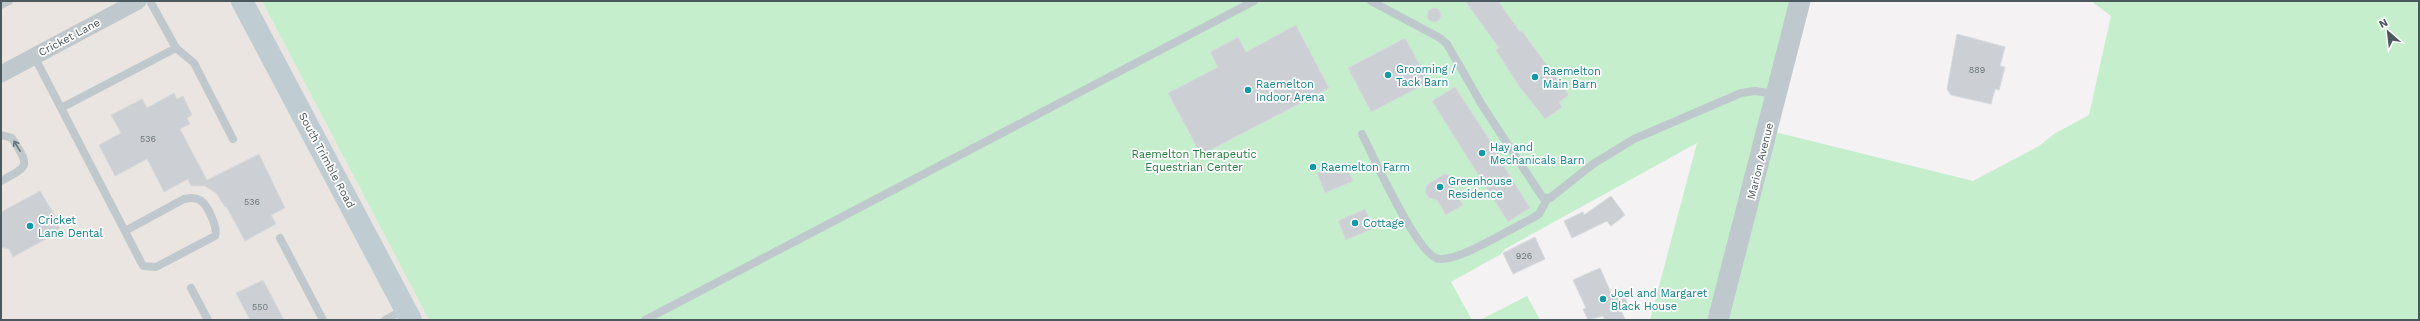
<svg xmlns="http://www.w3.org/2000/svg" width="2420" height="321" font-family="'Work Sans',sans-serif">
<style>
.commercial{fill:#eae5e0}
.green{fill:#c5eecc}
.building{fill:#ccd0d4;stroke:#d7dadd}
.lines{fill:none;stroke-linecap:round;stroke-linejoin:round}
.service{stroke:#bfc9cd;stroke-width:8}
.minor{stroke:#bfc9cd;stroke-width:17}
.tertiary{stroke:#bfc9cd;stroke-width:21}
.secondary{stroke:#bfccd2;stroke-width:22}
.oneway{stroke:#68757a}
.culture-dot{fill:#0f9aa8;stroke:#fff;stroke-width:1.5}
.labels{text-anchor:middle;stroke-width:3.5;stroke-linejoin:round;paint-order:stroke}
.number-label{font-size:9px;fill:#6b777c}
.street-label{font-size:11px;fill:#4b595f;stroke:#fff}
.culture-label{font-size:11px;fill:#0d838f;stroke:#fff;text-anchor:start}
.park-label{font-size:11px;fill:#1e7d39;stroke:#fff}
</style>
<rect width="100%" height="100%" fill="#f4f2f3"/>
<path class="commercial" d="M 1,1 L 262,1 L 429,320 L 1,320 Z"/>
<g class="green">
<path d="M 262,1 L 1792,1 L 1710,320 L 1650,320 L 1697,143 L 1505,249 L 1501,254 L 1451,282 L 1472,320 L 429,320 Z"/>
<path d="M 2091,1 L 2419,1 L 2419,320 L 1727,320 L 1775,132 L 1973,181 L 2039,146 L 2054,134 L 2089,115 L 2111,16 Z"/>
<path d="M 1527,296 L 1540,320 L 1480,320 Z"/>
</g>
<g class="building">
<path d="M 1465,1 L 1498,1 L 1520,32 L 1522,31 L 1569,95 L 1559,102 L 1562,107 L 1545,119 L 1519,86 L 1496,50 L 1499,48 Z"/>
<circle cx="1434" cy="15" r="7"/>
<path d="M 1296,25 L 1329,88 L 1201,155 L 1168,93 L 1218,67 L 1210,52 L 1238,37 L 1246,52 Z"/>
<path d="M 1957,34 L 2005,47 L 2000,66 L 2005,67 L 1999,90 L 1995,89 L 1991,104 L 1951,95 L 1947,89 Z"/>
<path d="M 1405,38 L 1429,82 L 1371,112 L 1348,68 Z"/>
<path d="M 1455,87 L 1506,165 L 1504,166 L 1530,208 L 1508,222 L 1432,101 Z"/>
<path d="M 174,93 L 177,99 L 183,96 L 192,115 L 187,118 L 190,124 L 180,129 L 207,180 L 259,154 L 285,208 L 271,215 L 276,224 L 245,241 L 226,206 L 225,207 L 216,193 L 205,186 L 191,186 L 188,179 L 164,192 L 147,159 L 115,176 L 99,145 L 121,133 L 111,115 L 142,99 L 147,108 Z"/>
<path d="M 1345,162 L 1353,181 L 1325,193 L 1317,173 Z"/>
<path d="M 1444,174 L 1456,177 L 1453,188 L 1463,205 L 1446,215 L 1437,200 L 1429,198 L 1425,192 L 1427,185 Z"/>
<path d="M 40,191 L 57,219 L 55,220 L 61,231 L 13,257 L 9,249 L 1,247 L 1,212 Z"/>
<path d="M 1611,196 L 1625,215 L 1611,226 L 1607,221 L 1572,238 L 1564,221 L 1583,212 L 1584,215 Z"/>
<path d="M 1365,209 L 1374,228 L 1346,240 L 1338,221 Z"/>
<path d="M 1535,237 L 1545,259 L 1513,274 L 1503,253 Z"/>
<path d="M 1600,268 L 1611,293 L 1621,289 L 1628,304 L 1620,308 L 1625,320 L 1605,320 L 1603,316 L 1588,320 L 1583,309 L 1586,308 L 1573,280 Z"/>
<path d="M 263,280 L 284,320 L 250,320 L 236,293 Z"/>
</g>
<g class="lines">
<g class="service">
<path d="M 150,1 L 176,48 L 194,63 L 233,139"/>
<path d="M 1371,1 L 1440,38 L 1447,44 L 1482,105 L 1543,198 L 1550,198 L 1593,164 L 1634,139 L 1741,93 L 1755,91 L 1776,94"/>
<path d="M 1,5 L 9,1"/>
<path d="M 34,56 L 143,266 L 156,267 L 215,236 C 218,228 208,205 200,200 C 194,197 190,198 184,199 L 125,231"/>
<path d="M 61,108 L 176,48"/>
<path d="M 1362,134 C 1373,156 1418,257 1439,259 C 1460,261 1510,229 1531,219 L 1539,214 L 1547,199"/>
<path d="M 1,135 L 12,138 C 29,166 31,165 1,181"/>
<path d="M 280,238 L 323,320"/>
<path d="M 191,288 L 208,320"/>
<path d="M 385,320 L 405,309"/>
<path d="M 645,320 L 1254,1"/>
</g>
<path class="minor" d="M 1,74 L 138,1"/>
<path class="tertiary" d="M 1718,320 L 1800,1"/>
<path class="secondary" d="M 242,1 L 411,320"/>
</g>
<defs><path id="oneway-shaft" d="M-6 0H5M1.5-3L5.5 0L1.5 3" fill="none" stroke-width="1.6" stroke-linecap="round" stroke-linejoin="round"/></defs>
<use class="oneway" href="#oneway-shaft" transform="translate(17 146) rotate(-122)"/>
<g class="culture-dot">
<circle cx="1388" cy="75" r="4"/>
<circle cx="1535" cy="77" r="4"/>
<circle cx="1248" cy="90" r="4"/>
<circle cx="1482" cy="153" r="4"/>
<circle cx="1313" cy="167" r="4"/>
<circle cx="1440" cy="187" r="4"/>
<circle cx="1355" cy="223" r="4"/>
<circle cx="30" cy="226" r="4"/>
<circle cx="1603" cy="299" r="4"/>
</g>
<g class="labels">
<g class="number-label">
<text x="1977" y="73">889</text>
<text x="148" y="142">536</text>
<text x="252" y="205">536</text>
<text x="1524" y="259">926</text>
<text x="260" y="310">550</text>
</g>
<g class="street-label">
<text transform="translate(69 37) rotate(-28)" y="4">Cricket Lane</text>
<text transform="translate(327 160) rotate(62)" y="4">South Trimble Road</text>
<text transform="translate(1760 161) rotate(-76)" y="4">Marion Avenue</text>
</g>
<g class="culture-label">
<text x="1396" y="73">Grooming /<tspan x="1396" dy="13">Tack Barn</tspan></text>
<text x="1543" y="75">Raemelton<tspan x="1543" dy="13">Main Barn</tspan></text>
<text x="1256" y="88">Raemelton<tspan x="1256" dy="13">Indoor Arena</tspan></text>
<text x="1490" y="151">Hay and<tspan x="1490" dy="13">Mechanicals Barn</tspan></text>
<text x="1321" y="171">Raemelton Farm</text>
<text x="1448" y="185">Greenhouse<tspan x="1448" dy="13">Residence</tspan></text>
<text x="38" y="224">Cricket<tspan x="38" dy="13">Lane Dental</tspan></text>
<text x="1363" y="227">Cottage</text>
<text x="1611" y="297">Joel and Margaret<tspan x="1611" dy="13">Black House</tspan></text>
</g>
<g class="park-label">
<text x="1194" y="158">Raemelton Therapeutic<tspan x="1194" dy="13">Equestrian Center</tspan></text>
</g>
</g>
<rect width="2420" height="321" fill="none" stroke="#4b595f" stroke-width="4"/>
<g transform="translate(2388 32) rotate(332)" stroke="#ffffff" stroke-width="3" paint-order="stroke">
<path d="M0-3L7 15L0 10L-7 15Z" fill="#4b595f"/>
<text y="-6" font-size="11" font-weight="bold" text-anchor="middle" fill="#4b595f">N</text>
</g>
</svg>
